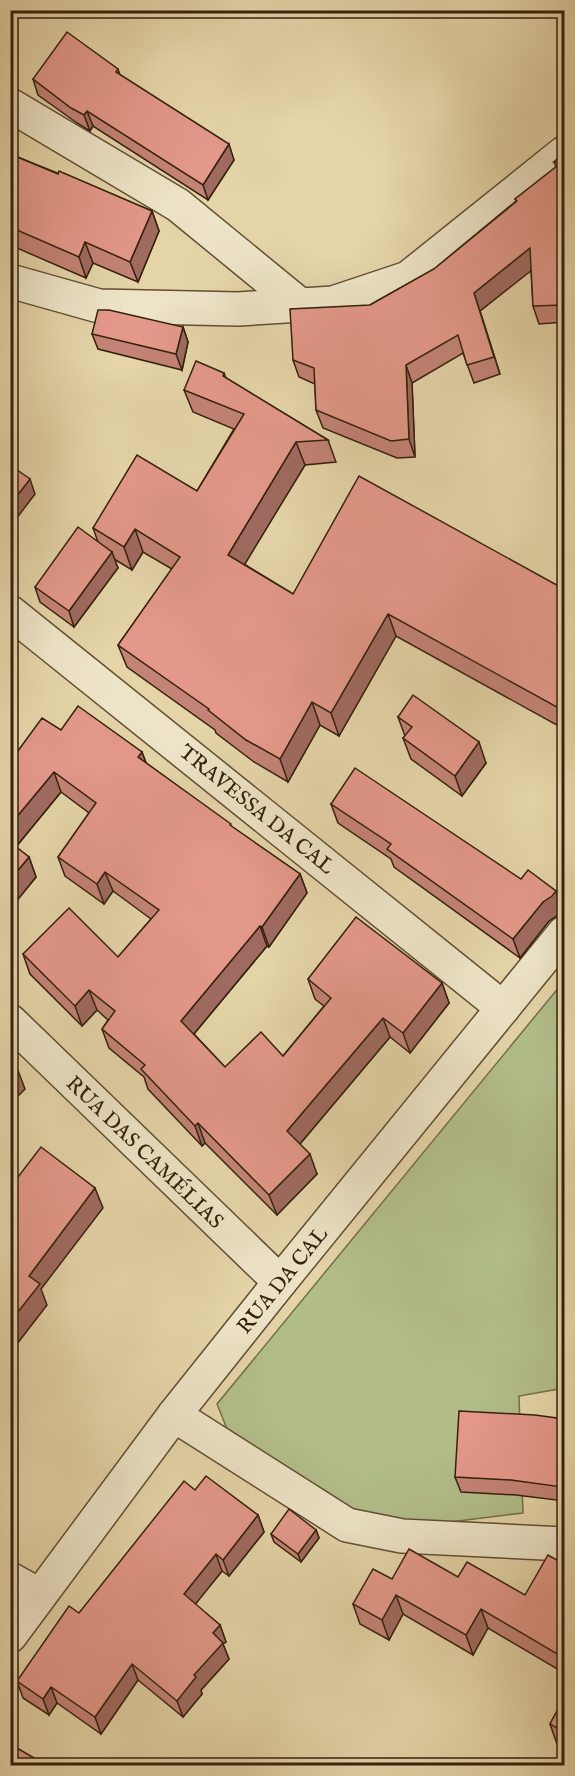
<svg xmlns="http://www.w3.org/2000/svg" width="575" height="1776" font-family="'IM FELL English',serif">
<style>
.green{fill:#b2bd89;stroke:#746f4a;stroke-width:1.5}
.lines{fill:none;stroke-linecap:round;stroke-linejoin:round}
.street-casing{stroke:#614e33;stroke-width:36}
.street{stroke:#ede3c6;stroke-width:33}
.wall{fill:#c38376;stroke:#35210c;stroke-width:1.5}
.shaded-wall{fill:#9f6a60;stroke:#35210c;stroke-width:1.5}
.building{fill:#e39889;stroke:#35210c;stroke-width:1.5}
.labels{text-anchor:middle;stroke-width:6;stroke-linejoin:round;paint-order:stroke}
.street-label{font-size:21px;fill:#35210c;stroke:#ede3c6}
</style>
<rect width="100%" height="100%" fill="#e4d4a8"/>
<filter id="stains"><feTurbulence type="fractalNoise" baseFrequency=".00333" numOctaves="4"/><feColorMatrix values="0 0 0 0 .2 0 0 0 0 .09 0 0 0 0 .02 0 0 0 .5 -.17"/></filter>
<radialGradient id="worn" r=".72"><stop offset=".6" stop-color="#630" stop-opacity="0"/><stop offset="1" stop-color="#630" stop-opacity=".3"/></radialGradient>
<path class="green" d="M 564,981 L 564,1388 L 519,1396 L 523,1513 L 394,1529 L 361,1515 L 227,1429 L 217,1404 Z"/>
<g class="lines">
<g class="street-casing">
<g id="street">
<path d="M 10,105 L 178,205 L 300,305"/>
<path d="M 10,281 L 99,306 L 238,309 L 333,303 L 408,278 L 564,153"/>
<path d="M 10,612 L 503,1008"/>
<path d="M 10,1021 L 280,1282"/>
<path d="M 174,1415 L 347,1525 L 402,1536 L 564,1544"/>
<path d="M 10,1579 L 39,1595"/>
<path d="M 10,1636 L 174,1415 L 280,1282 L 564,933"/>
</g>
</g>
<use href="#street" class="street"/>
</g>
<g class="wall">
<path d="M 118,69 L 120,75 L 234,160 L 208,200 L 93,126 L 90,131 L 77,123 L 38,95 L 33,79 Z"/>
<path d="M 564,153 L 564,322 L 539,324 L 533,306 L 531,270 L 480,311 L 500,374 L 474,383 L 463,353 L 412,383 L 415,457 L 397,458 L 323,428 L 316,410 L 315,384 L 299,377 L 293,360 L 370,305 L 434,269 L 516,201 L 515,199 L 556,167 L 554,162 Z"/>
<path d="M 10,154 L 152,211 L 159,231 L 138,282 L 93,263 L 86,278 L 10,245 Z"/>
<path d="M 183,327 L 188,342 L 182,370 L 98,349 L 92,334 Z"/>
<path d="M 224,373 L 226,378 L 328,440 L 336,462 L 305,465 L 244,564 L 293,594 L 564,589 L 564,729 L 396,636 L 339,736 L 320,725 L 288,782 L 254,762 L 216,733 L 215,730 L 127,667 L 118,645 L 172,569 L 143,552 L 132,570 L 114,559 L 118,568 L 74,627 L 40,602 L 35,587 L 98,542 L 93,528 L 197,491 L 234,429 L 193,412 L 184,390 Z"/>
<path d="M 398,717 L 486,763 L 462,796 L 411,759 L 403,738 L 405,736 Z"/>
<path d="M 61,730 L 142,752 L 146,763 L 232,827 L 300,874 L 307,893 L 269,947 L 267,946 L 194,1034 L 225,1067 L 283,1056 L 324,1006 L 315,999 L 308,979 L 442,983 L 449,1003 L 410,1053 L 390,1037 L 300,1144 L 317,1174 L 277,1215 L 205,1143 L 202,1146 L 148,1089 L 144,1077 L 109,1048 L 102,1029 L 108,1020 L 97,1010 L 82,1026 L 30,974 L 23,954 L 118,957 L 151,919 L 113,891 L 104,904 L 65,876 L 58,857 L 89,813 L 61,792 L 16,847 L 29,857 L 36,877 L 10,909 L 12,759 Z"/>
<path d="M 331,804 L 521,879 L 563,910 L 558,915 L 549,921 L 520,958 L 394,867 L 391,859 L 338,823 Z"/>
<path d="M 564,1419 L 564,1501 L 516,1495 L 461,1492 L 455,1477 Z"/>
<path d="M 195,1490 L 258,1515 L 264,1532 L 229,1576 L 222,1571 L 195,1604 L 220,1625 L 226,1642 L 223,1644 L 229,1659 L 201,1690 L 202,1694 L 183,1717 L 138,1680 L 101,1734 L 57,1703 L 49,1715 L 23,1698 L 17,1681 L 79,1613 Z"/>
<path d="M 316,1530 L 319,1538 L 301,1562 L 274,1542 L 271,1534 Z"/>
<path d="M 564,1564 L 564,1673 L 488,1628 L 473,1655 L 403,1614 L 389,1640 L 360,1624 L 353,1604 L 392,1579 L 458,1577 L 525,1595 Z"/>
<path d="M 564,1698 L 564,1748 L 557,1744 L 550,1724 Z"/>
</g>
<g class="shaded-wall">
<path d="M 87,111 L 93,126 L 90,131 L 84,115 Z"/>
<path d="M 229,144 L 234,160 L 208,200 L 203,185 Z"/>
<path d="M 152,211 L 159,231 L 138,282 L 130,262 Z"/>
<path d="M 85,242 L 93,263 L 86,278 L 79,257 Z"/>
<path d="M 530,248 L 537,266 L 480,311 L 500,374 L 474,293 Z"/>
<path d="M 183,327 L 188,342 L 182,370 L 176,354 Z"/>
<path d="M 406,365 L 412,383 L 415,457 L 409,439 Z"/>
<path d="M 296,442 L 305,465 L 237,577 L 228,555 Z"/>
<path d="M 30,479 L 35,494 L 10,527 L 10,505 Z"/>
<path d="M 135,529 L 143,552 L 132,570 L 124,547 Z"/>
<path d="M 112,552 L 118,568 L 74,627 L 69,611 Z"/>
<path d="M 388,614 L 396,636 L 339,736 L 331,713 Z"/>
<path d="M 10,664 L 14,674 L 10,679 Z"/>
<path d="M 312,702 L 320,725 L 288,782 L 280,759 Z"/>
<path d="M 479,742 L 486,763 L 462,796 L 455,776 Z"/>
<path d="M 142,752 L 149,771 L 138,757 Z"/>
<path d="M 54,772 L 61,792 L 10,854 L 10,825 Z"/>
<path d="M 29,857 L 36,877 L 10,909 L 10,880 Z"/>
<path d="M 105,872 L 113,891 L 104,904 L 97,884 Z"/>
<path d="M 300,874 L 307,893 L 269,947 L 262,927 Z"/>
<path d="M 556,891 L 563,910 L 558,915 L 549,921 L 520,958 L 513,939 L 543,902 Z"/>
<path d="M 260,926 L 267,946 L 188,1041 L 181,1021 Z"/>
<path d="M 442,983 L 449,1003 L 410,1053 L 403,1033 Z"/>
<path d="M 89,990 L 97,1010 L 82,1026 L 75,1006 Z"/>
<path d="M 383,1018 L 390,1037 L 294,1151 L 287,1131 Z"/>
<path d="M 17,1068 L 25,1089 L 10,1104 L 10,1076 Z"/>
<path d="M 198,1123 L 205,1143 L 202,1146 L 195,1126 Z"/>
<path d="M 310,1154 L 317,1174 L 277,1215 L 269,1195 Z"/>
<path d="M 95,1188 L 103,1208 L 41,1289 L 47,1305 L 10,1353 L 10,1322 L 29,1276 Z"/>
<path d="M 564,1466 L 564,1494 L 562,1487 Z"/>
<path d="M 258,1515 L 264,1532 L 229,1576 L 223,1560 Z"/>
<path d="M 316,1530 L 319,1538 L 301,1562 L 298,1554 Z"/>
<path d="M 216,1554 L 222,1571 L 190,1611 L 184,1594 Z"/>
<path d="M 396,1595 L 403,1614 L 389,1640 L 382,1620 Z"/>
<path d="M 481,1609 L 488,1628 L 473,1655 L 466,1635 Z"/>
<path d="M 220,1625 L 226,1642 L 223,1644 L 229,1659 L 201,1690 L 202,1694 L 183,1717 L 177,1701 L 194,1675 L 213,1633 Z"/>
<path d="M 132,1664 L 138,1680 L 101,1734 L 95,1717 Z"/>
<path d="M 51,1687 L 57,1703 L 49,1715 L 43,1699 Z"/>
</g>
<g class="building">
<path d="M 67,32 L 118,69 L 116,72 L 229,144 L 203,185 L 87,111 L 84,115 L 71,108 L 33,79 Z"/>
<path d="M 564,153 L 564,305 L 533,306 L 530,248 L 474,293 L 494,357 L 467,365 L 458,335 L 406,365 L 409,439 L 391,441 L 316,410 L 314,368 L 293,360 L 290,309 L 370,305 L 434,269 L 517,201 L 515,199 L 562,162 L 554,162 Z"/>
<path d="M 10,154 L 58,174 L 59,171 L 152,211 L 130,262 L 85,242 L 79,257 L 10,227 Z"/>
<path d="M 98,310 L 109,310 L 183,327 L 176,354 L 92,334 Z"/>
<path d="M 196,361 L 224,373 L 223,376 L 328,440 L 296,442 L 228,555 L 293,594 L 359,476 L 564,589 L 564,711 L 388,614 L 331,713 L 312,702 L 280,759 L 246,740 L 208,710 L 209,709 L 118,645 L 180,557 L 135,529 L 124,547 L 93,528 L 137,455 L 197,491 L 244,414 L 184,390 Z"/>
<path d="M 10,465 L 30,479 L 10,505 Z"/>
<path d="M 78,527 L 112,552 L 69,611 L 35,587 Z"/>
<path d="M 413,695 L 479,742 L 455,776 L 403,738 L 412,727 L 398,717 Z"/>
<path d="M 78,706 L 142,752 L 138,757 L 231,824 L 230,825 L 300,874 L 262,927 L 260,926 L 181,1021 L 225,1067 L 261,1032 L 283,1056 L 331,998 L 308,979 L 356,917 L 442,983 L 403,1033 L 383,1018 L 287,1131 L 310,1154 L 269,1195 L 198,1123 L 195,1126 L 141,1069 L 145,1065 L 102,1029 L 115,1011 L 89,990 L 75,1006 L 23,954 L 69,908 L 118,957 L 159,910 L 105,872 L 97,884 L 58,857 L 96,803 L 54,772 L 10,825 L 10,757 L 12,759 L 42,718 L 61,730 Z"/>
<path d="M 355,768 L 521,879 L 528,870 L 556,891 L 552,896 L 543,902 L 513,939 L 387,849 L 391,844 L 331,804 Z"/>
<path d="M 10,842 L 29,857 L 10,880 Z"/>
<path d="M 10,1062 L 17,1068 L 10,1076 Z"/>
<path d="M 41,1147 L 95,1188 L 29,1276 L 40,1284 L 10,1322 L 10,1171 L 18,1177 Z"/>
<path d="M 459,1411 L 535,1415 L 564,1419 L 564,1466 L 562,1487 L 511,1480 L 455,1477 Z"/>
<path d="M 206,1476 L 258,1515 L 223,1560 L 216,1554 L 184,1594 L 220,1625 L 213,1633 L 223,1643 L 194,1675 L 196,1677 L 177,1701 L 132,1664 L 95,1717 L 51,1687 L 43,1699 L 17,1681 L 69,1606 L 79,1613 L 184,1481 L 195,1490 Z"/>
<path d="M 289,1509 L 316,1530 L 298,1554 L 271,1534 Z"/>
<path d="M 409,1549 L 458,1577 L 467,1562 L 525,1595 L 548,1555 L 564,1564 L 564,1658 L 481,1609 L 466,1635 L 396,1595 L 382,1620 L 353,1604 L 373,1569 L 392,1579 Z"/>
<path d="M 564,1698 L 564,1732 L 550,1724 Z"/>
<path d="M 10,1744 L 48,1766 L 10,1766 Z"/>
<path d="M 434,1759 L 448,1766 L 431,1766 Z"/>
</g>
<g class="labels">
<g class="street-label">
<text transform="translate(257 809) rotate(39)" y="7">TRAVESSA DA CAL</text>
<text transform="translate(145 1152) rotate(44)" y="7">RUA DAS CAMÉLIAS</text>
<text transform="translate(282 1280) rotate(-51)" y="7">RUA DA CAL</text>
</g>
</g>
<rect width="575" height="1776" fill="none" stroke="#e4d4a8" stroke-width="36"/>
<rect x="12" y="12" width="551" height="1752" fill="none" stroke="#35210c" stroke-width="3"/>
<rect x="18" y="18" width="539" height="1740" fill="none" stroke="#35210c" stroke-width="1.5"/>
<rect width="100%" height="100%" filter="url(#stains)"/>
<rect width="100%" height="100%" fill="url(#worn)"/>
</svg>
